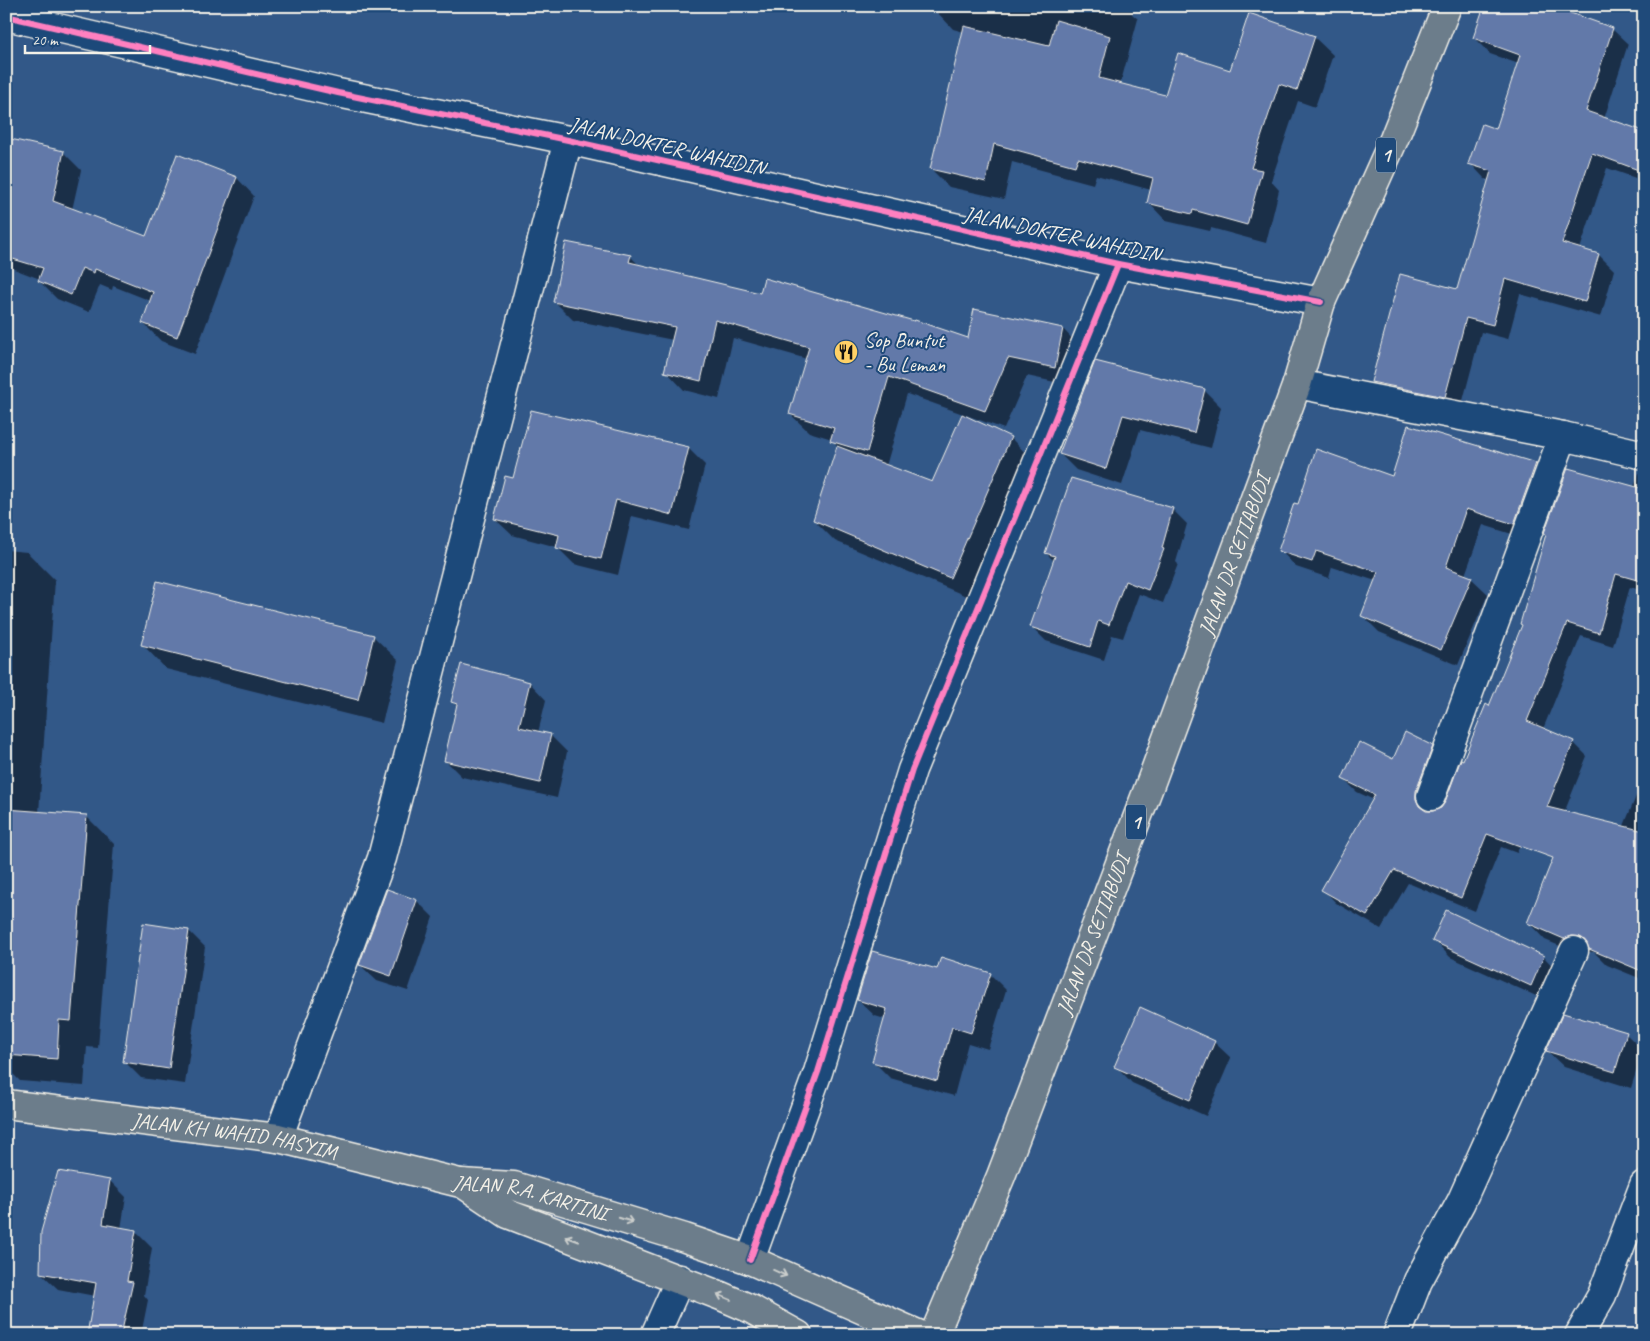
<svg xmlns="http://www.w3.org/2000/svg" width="1650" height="1341" font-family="Caveat,sans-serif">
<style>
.shadow{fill:#0007;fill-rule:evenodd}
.building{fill:#6279a9;stroke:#f4f1e8}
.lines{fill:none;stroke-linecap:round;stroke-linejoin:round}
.minor-casing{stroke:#f4f1e8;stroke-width:31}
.tertiary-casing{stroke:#f4f1e8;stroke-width:31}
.primary-casing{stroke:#f4f1e8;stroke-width:31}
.trunk-casing{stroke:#f4f1e8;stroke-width:31}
.minor{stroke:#1f4a7a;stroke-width:28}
.tertiary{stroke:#1f4a7a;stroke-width:28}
.primary{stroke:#6c7d8b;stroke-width:28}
.trunk{stroke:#6c7d8b;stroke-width:28}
.cycleway-casing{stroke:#1f4a7a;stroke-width:9}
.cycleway{stroke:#ff80c0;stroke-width:6}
.oneway{stroke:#cbcecc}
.labels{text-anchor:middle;stroke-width:4;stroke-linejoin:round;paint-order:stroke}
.shield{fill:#1f4a7a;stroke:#b4bfc7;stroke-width:1}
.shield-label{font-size:20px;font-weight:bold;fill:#f4f1e8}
.street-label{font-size:21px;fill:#f4f1e8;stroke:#1f4a7a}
.poi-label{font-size:21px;fill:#f4f1e8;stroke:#1f4a7a;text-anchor:start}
</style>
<rect width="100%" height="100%" fill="#325888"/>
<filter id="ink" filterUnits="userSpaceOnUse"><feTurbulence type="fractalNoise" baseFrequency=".02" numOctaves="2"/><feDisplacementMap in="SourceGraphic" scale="10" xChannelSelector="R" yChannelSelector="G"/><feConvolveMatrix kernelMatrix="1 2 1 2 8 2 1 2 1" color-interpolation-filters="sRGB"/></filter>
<g filter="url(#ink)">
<g class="shadow">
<path d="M 936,6 L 1135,6 L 1132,14 L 1138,19 L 1120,85 L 1166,97 L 1314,37 L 1333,55 L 1315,107 L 1298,101 L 1271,181 L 1279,190 L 1266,243 L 1211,228 L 1210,231 L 1166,221 L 1148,202 L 1151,190 L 1096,175 L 1093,184 L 1012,162 L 1004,199 L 949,187 L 931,169 L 964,32 L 953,29 L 935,10 Z"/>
<path d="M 1376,6 L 1386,6 L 1385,9 Z"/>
<path d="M 1612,29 L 1628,44 L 1604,119 L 1644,133 L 1644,181 L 1607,168 L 1580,249 L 1599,255 L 1614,270 L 1601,317 L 1520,294 L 1508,339 L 1481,332 L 1460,412 L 1388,397 L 1373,381 L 1458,291 L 1489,180 L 1485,179 L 1470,163 L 1497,130 L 1519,64 L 1490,54 L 1474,38 Z"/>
<path d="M 6,139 L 63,152 L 81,170 L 72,210 L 147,238 L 177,156 L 237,178 L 254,196 L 195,354 L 161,341 L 143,323 L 151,301 L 113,286 L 112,290 L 100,285 L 89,312 L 57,299 L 39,281 L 40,279 L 6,266 Z"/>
<path d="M 630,256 L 640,266 L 969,340 L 1063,329 L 1081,348 L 1073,386 L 1027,376 L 1004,429 L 966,415 L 966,417 L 1011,438 L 1031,459 L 971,598 L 835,541 L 814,520 L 838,447 L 832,439 L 809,432 L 790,414 L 807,359 L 733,338 L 719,399 L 684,390 L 666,371 L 673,340 L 573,320 L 554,301 ZM 907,394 L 963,414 L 933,484 L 886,466 Z"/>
<path d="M 1096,363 L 1204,390 L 1221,407 L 1211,448 L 1140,430 L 1122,485 L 1076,470 L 1060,454 Z"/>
<path d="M 1409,427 L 1536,465 L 1552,481 L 1531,540 L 1483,525 L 1465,575 L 1471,578 L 1488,594 L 1458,665 L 1379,632 L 1362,615 L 1376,581 L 1332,567 L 1329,578 L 1296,567 L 1280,550 L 1393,477 Z"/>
<path d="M 688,448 L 705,465 L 689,530 L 632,516 L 618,575 L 574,564 L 557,547 L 512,535 L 495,519 L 514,480 Z"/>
<path d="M 1639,473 L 1644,475 L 1644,591 L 1630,587 L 1613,646 L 1581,636 L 1543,729 L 1573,742 L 1587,756 L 1564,813 L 1623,828 L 1642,782 L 1644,782 L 1644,884 L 1520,845 L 1517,853 L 1501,847 L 1475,911 L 1408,883 L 1381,929 L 1336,903 L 1323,889 L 1374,800 L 1357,792 L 1343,778 L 1432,747 L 1446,760 L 1430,805 L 1429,812 L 1442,809 L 1490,707 L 1634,487 Z"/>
<path d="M 1072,480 L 1173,510 L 1187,524 L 1176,562 L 1178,564 L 1163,603 L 1139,594 L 1123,638 L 1112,635 L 1104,660 L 1046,641 L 1032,627 L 1054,561 L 1046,553 Z"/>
<path d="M 6,550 L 27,552 L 55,580 L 39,813 L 86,816 L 114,844 L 98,1048 L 87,1047 L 84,1086 L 20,1081 L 6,1067 Z"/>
<path d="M 373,636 L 398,660 L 382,723 L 166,669 L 142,644 Z"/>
<path d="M 462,666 L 530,683 L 546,700 L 538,733 L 550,735 L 567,752 L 557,798 L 462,777 L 446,761 L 458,707 L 453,702 Z"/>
<path d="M 417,901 L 433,917 L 408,991 L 377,981 L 360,965 Z"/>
<path d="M 1446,912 L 1544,957 L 1560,974 L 1547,1001 L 1450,957 L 1434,940 Z"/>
<path d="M 1529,923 L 1644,937 L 1644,980 L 1607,965 L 1594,952 L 1589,952 L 1582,955 L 1545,940 Z"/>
<path d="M 189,931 L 205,947 L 185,1084 L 141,1078 L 124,1061 Z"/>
<path d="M 938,970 L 990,974 L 1006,990 L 988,1049 L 968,1043 L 954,1096 L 890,1078 L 874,1062 L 885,1019 L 875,1016 L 858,1000 Z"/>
<path d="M 1626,1034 L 1643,1050 L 1631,1088 L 1564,1067 L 1547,1051 Z"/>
<path d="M 1214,1042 L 1231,1058 L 1206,1116 L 1132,1083 L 1116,1066 Z"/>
<path d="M 110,1181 L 126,1197 L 121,1229 L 136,1232 L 152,1248 L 144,1295 L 148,1300 L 141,1335 L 88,1335 L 95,1296 L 58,1289 L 41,1273 Z"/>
</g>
<g class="building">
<path d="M 1484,6 L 1551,6 L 1613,28 L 1586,111 L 1644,131 L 1644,172 L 1592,153 L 1562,243 L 1599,254 L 1585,302 L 1505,279 L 1493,325 L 1466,318 L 1445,397 L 1371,382 L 1400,274 L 1457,289 L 1491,171 L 1468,164 L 1482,124 L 1496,129 L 1520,55 L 1473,38 Z"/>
<path d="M 1249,13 L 1315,36 L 1297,90 L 1279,84 L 1251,168 L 1262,170 L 1247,225 L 1193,210 L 1192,214 L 1147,203 L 1153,178 L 1078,158 L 1075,166 L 994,144 L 986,182 L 930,169 L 964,26 L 1049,46 L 1056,20 L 1110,36 L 1099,78 L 1165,95 L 1178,53 L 1230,70 Z"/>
<path d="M 6,138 L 64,151 L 53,201 L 146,236 L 177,154 L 237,177 L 177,337 L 142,323 L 153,292 L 95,269 L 94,273 L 82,268 L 71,295 L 38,281 L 43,268 L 6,257 Z"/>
<path d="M 566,242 L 631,255 L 629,262 L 760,293 L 764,278 L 914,321 L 915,320 L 968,338 L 974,309 L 1063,328 L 1055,368 L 1008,358 L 985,411 L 889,377 L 867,452 L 830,441 L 834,428 L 789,414 L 809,347 L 715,320 L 701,381 L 664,372 L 675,327 L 553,302 Z"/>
<path d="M 1095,361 L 1205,389 L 1194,433 L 1123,415 L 1106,469 L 1059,454 Z"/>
<path d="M 531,410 L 689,447 L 672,515 L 616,500 L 601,559 L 556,548 L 559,535 L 494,519 L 505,476 L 513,478 Z"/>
<path d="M 962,414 L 1011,437 L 950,578 L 813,520 L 837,446 L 932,482 Z"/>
<path d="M 1408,425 L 1536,463 L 1514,524 L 1466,509 L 1446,567 L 1472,577 L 1441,650 L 1361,616 L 1378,572 L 1316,551 L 1312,562 L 1278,551 L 1294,503 L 1298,504 L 1316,449 L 1392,476 Z"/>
<path d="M 1568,468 L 1644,489 L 1644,582 L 1616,574 L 1599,633 L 1567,623 L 1527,721 L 1574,741 L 1547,807 L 1644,831 L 1644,972 L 1589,949 L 1586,942 L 1580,937 L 1572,936 L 1564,939 L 1527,923 L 1553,858 L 1487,834 L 1461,898 L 1394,870 L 1367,916 L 1321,890 L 1375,795 L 1342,779 L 1359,742 L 1393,759 L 1405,732 L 1433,746 L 1416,791 L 1416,799 L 1419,806 L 1426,811 L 1433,811 L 1441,808 L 1445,802 L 1461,759 L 1463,760 L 1486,704 L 1489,706 L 1522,625 L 1520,624 L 1546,534 L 1544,533 Z"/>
<path d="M 1071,478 L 1173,508 L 1162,548 L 1164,549 L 1148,590 L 1125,581 L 1109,625 L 1098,621 L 1090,647 L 1030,627 L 1055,556 L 1045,553 Z"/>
<path d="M 157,581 L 374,635 L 358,700 L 141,645 Z"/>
<path d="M 461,664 L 530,682 L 519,727 L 551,734 L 540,783 L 444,761 L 457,704 L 451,702 Z"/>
<path d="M 6,809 L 87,815 L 71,1021 L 59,1020 L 57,1059 L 6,1055 Z"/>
<path d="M 387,889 L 417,900 L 391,976 L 359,965 Z"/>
<path d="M 1446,910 L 1544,956 L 1531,986 L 1432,941 Z"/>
<path d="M 143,923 L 189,930 L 169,1069 L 123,1062 Z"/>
<path d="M 872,951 L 937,969 L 941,957 L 991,973 L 971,1033 L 952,1027 L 937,1081 L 872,1062 L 887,1009 L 857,1000 Z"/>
<path d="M 1140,1007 L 1215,1041 L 1190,1100 L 1114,1067 Z"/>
<path d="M 1563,1013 L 1627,1032 L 1615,1072 L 1546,1051 Z"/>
<path d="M 58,1171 L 110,1180 L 103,1224 L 136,1230 L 127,1281 L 133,1282 L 121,1335 L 87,1335 L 96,1283 L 40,1273 L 41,1232 Z"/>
</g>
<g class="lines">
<g class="minor-casing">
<g id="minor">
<path d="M 1297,384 L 1563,436 L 1644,455"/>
<path d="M 1431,796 L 1563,436"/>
<path d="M 278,1138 L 382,858 L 568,140"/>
<path d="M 750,1260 L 818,1072 L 912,770 L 1118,264"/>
<path d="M 655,1335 L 680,1279"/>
<path d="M 1397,1335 L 1418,1281 L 1461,1202 L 1574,951"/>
<path d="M 1579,1335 L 1602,1295 L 1644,1185"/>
</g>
</g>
<g class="tertiary-casing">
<path id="tertiary" d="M 6,16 L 338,93 L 568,140 L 1118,264 L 1321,302"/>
</g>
<g class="primary-casing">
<g id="primary">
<path id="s1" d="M 6,1104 L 278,1138 L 460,1183 L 514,1186 L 685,1238 L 750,1260 L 920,1335"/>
<path d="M 462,1183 L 508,1214 L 721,1296 L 751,1309 L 798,1335"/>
</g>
</g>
<g class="trunk-casing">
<g id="trunk">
<path id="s2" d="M 934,1335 L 1001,1176 L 1152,779 L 1297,384 L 1321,302 L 1394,139 L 1447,6"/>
</g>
</g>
<use href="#minor" class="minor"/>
<use href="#tertiary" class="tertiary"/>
<use href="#primary" class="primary"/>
<use href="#trunk" class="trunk"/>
<g class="cycleway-casing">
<g id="cycleway">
<path d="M 6,16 L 338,93 L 568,140 L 1118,264 L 1321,302"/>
<path d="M 750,1260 L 818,1072 L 912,770 L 1118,264"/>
</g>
</g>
<use href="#cycleway" class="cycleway"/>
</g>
<defs><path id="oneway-shaft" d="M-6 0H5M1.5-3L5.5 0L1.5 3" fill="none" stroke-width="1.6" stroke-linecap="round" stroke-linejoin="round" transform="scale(1.25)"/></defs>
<g class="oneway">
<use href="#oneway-shaft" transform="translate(626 1220) rotate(17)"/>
<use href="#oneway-shaft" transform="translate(572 1239) rotate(-159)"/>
<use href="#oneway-shaft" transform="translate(780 1273) rotate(24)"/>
<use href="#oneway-shaft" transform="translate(724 1297) rotate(-157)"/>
</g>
</g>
<defs>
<g id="restaurant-disc" transform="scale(1.25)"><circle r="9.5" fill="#ffd166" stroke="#1f4a7a"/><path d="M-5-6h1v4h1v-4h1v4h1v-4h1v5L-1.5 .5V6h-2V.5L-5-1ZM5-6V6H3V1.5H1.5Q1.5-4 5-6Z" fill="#111"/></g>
</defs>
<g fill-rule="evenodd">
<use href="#restaurant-disc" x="846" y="352"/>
</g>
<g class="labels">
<g class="shield">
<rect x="1376" y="137.5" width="20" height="35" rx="4"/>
<rect x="1126" y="804.5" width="20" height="35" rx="4"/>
</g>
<g class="shield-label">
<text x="1386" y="162">1</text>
<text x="1136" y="829">1</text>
</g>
<g class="street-label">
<text transform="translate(667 146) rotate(13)" y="7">JALAN DOKTER WAHIDIN</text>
<text transform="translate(1062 234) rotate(12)" y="7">JALAN DOKTER WAHIDIN</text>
<text dy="7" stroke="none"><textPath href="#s2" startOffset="836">JALAN DR SETIABUDI</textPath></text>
<text dy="7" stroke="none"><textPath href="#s2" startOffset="431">JALAN DR SETIABUDI</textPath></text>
<text dy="7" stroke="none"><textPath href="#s1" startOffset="231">JALAN KH WAHID HASYIM</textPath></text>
<text dy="7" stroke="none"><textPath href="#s1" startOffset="534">JALAN R.A. KARTINI</textPath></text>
</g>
<g class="poi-label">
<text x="864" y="347">Sop Buntut<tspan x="864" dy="24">- Bu Leman</tspan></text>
</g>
</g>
<rect width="1650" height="1341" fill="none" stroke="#1f4a7a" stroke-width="25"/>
<rect x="12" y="12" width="1625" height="1316" fill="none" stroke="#f4f1e8" stroke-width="2" filter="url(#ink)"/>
<path d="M25 45v8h125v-8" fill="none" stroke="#f4f1e8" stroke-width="2.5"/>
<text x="32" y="45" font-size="15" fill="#f4f1e8" stroke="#1f4a7a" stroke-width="4" paint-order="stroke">20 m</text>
</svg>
